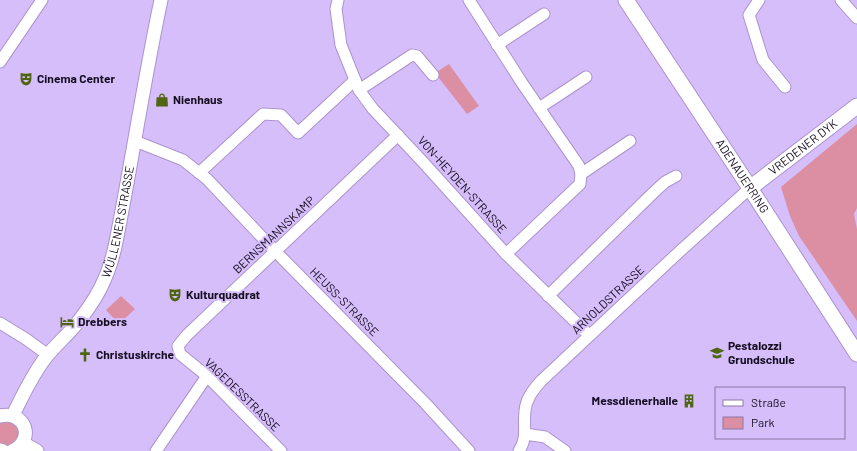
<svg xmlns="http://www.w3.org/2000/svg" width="857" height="451" font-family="Barlow,sans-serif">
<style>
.green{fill:#dc8fa3}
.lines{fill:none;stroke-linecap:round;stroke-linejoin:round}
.minor-casing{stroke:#ab94cd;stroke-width:13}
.tertiary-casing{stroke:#ab94cd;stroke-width:15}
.secondary-casing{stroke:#ab94cd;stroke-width:17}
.minor{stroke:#fff;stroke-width:11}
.tertiary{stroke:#fff;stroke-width:13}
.secondary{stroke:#fff;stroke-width:15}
.labels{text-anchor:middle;stroke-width:4;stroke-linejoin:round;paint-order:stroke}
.poi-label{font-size:12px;font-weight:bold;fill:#160d21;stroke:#d6befa;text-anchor:start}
.street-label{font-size:12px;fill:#160d21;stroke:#d6befa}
</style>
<rect width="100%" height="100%" fill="#d6befa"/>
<g class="green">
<path d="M 449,64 L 479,106 L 467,114 L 435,73 Z"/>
<path d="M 857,124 L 857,208 L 854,214 L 857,229 L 857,321 L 799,236 L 790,216 L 781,187 Z"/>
<path d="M 121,296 L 135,309 L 119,324 L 106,310 Z"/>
<path d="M 10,421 C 28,434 14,451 0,443 L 0,423 Z"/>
</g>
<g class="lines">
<g class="minor-casing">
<g id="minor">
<path d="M 338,0 L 336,9 L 341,45 L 359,90 L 373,109 L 422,161 L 506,254 L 589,335"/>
<path d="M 469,0 L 522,83 L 579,166 L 581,174 L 580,184 L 506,254"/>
<path d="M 759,0 L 749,15 L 763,60 L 785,87"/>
<path d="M 841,0 L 857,18"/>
<path d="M 497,45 L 544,14"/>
<path d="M 0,62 L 42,0"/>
<path d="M 359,90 L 412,55 L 417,56 L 433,75"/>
<path d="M 539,108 L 586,77"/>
<path d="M 135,141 L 183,160 L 207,179 L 275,251 L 425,403 L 469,451"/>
<path d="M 199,173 L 263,114 L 281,115 L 298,133 L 355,80"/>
<path d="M 581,174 L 630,141"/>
<path d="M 548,296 L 652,194 L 665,182 L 676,176"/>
<path d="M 0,323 L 26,339 L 48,355"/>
<path d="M 525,434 L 545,437 L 565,451"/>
<path d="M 156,451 L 207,376"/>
<path d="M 281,451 L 207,376 L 180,354 L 178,346 L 187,335 C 257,268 328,202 398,135"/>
<path d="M 519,451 C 528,437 523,427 525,411 C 526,399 533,390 541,381 L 679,252 L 750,188"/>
</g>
</g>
<g class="tertiary-casing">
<g id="tertiary">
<path id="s1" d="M 13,415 C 23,395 32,375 46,357 C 54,347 64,338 73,328 C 96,301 109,277 116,242 C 132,161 144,80 161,0"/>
<path d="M 0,416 C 25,410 36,440 12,451"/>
<path d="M 23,443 L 37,451"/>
<path d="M 0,450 L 3,451"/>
</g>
</g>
<g class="secondary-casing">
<g id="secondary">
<path id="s2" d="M 626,0 L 750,188 L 857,354"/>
<path id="s3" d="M 750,188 L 857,106"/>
</g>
</g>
<use href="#minor" class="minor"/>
<use href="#tertiary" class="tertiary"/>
<use href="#secondary" class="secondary"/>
</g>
<defs>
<g id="theatre-bare" transform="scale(1.08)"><path d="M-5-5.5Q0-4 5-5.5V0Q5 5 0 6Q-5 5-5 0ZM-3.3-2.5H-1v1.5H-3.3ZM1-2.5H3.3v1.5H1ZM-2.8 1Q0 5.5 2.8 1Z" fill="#506511" stroke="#d6befa" stroke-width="2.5" paint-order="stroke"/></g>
<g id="shop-bare" transform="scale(1.08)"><path d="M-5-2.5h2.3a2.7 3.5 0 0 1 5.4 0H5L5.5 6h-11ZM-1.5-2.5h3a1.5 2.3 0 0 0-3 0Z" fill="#506511" stroke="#d6befa" stroke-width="2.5" paint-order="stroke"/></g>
<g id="hotel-bare" transform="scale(1.08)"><path d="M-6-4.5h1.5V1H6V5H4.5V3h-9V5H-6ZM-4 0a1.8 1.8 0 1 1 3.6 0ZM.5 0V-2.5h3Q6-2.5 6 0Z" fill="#506511" stroke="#d6befa" stroke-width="2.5" paint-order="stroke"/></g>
<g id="school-bare" transform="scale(1.08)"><path d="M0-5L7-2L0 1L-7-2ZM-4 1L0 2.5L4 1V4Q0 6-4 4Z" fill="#506511" stroke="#d6befa" stroke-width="2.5" paint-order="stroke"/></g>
<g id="church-bare" transform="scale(1.08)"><path d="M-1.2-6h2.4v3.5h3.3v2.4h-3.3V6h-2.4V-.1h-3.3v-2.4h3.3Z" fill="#506511" stroke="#d6befa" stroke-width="2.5" paint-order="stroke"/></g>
<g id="building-bare" transform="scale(1.08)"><path d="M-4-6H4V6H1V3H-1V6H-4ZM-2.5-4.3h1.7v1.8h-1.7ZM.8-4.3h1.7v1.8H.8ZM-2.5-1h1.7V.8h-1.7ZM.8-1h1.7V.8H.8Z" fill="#506511" stroke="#d6befa" stroke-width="2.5" paint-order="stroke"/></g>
</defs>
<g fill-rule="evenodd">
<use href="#theatre-bare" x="26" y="79"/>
<use href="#shop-bare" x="162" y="100"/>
<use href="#theatre-bare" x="175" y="295"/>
<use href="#hotel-bare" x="67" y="322"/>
<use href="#school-bare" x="717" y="353"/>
<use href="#church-bare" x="85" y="355"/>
<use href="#building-bare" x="689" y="401"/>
</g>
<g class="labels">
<g class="poi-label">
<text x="37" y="83">Cinema Center</text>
<text x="173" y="104">Nienhaus</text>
<text x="186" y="299">Kulturquadrat</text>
<text x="78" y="326">Drebbers</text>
<text x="728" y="350">Pestalozzi<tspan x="728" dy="14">Grundschule</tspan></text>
<text x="96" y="359">Christuskirche</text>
<text x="678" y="405" text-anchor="end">Messdienerhalle</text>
</g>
<g class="street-label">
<text dy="4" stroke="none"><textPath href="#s3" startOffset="67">VREDENER DYK</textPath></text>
<text dy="4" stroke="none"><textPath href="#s2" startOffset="211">ADENAUERRING</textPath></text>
<text transform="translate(462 185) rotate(48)" y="4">VON-HEYDEN-STRASSE</text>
<text dy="4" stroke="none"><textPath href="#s1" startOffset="224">WÜLLENER STRASSE</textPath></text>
<text transform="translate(274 235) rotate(-43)" y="4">BERNSMANNSKAMP</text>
<text transform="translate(608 300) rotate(-43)" y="4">ARNOLDSTRASSE</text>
<text transform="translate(344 302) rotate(45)" y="4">HEUSS-STRASSE</text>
<text transform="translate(242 395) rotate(44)" y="4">VAGEDESSTRASSE</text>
</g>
</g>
<rect x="715" y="387" width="130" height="52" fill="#d6befa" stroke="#8977a3"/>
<rect x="723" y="400" width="20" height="6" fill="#ffffff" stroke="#8977a3"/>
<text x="751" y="407" font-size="12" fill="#160d21">Straße</text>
<rect x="723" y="417" width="20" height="12" fill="#dc8fa3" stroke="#8977a3"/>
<text x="751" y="427" font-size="12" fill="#160d21">Park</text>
</svg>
